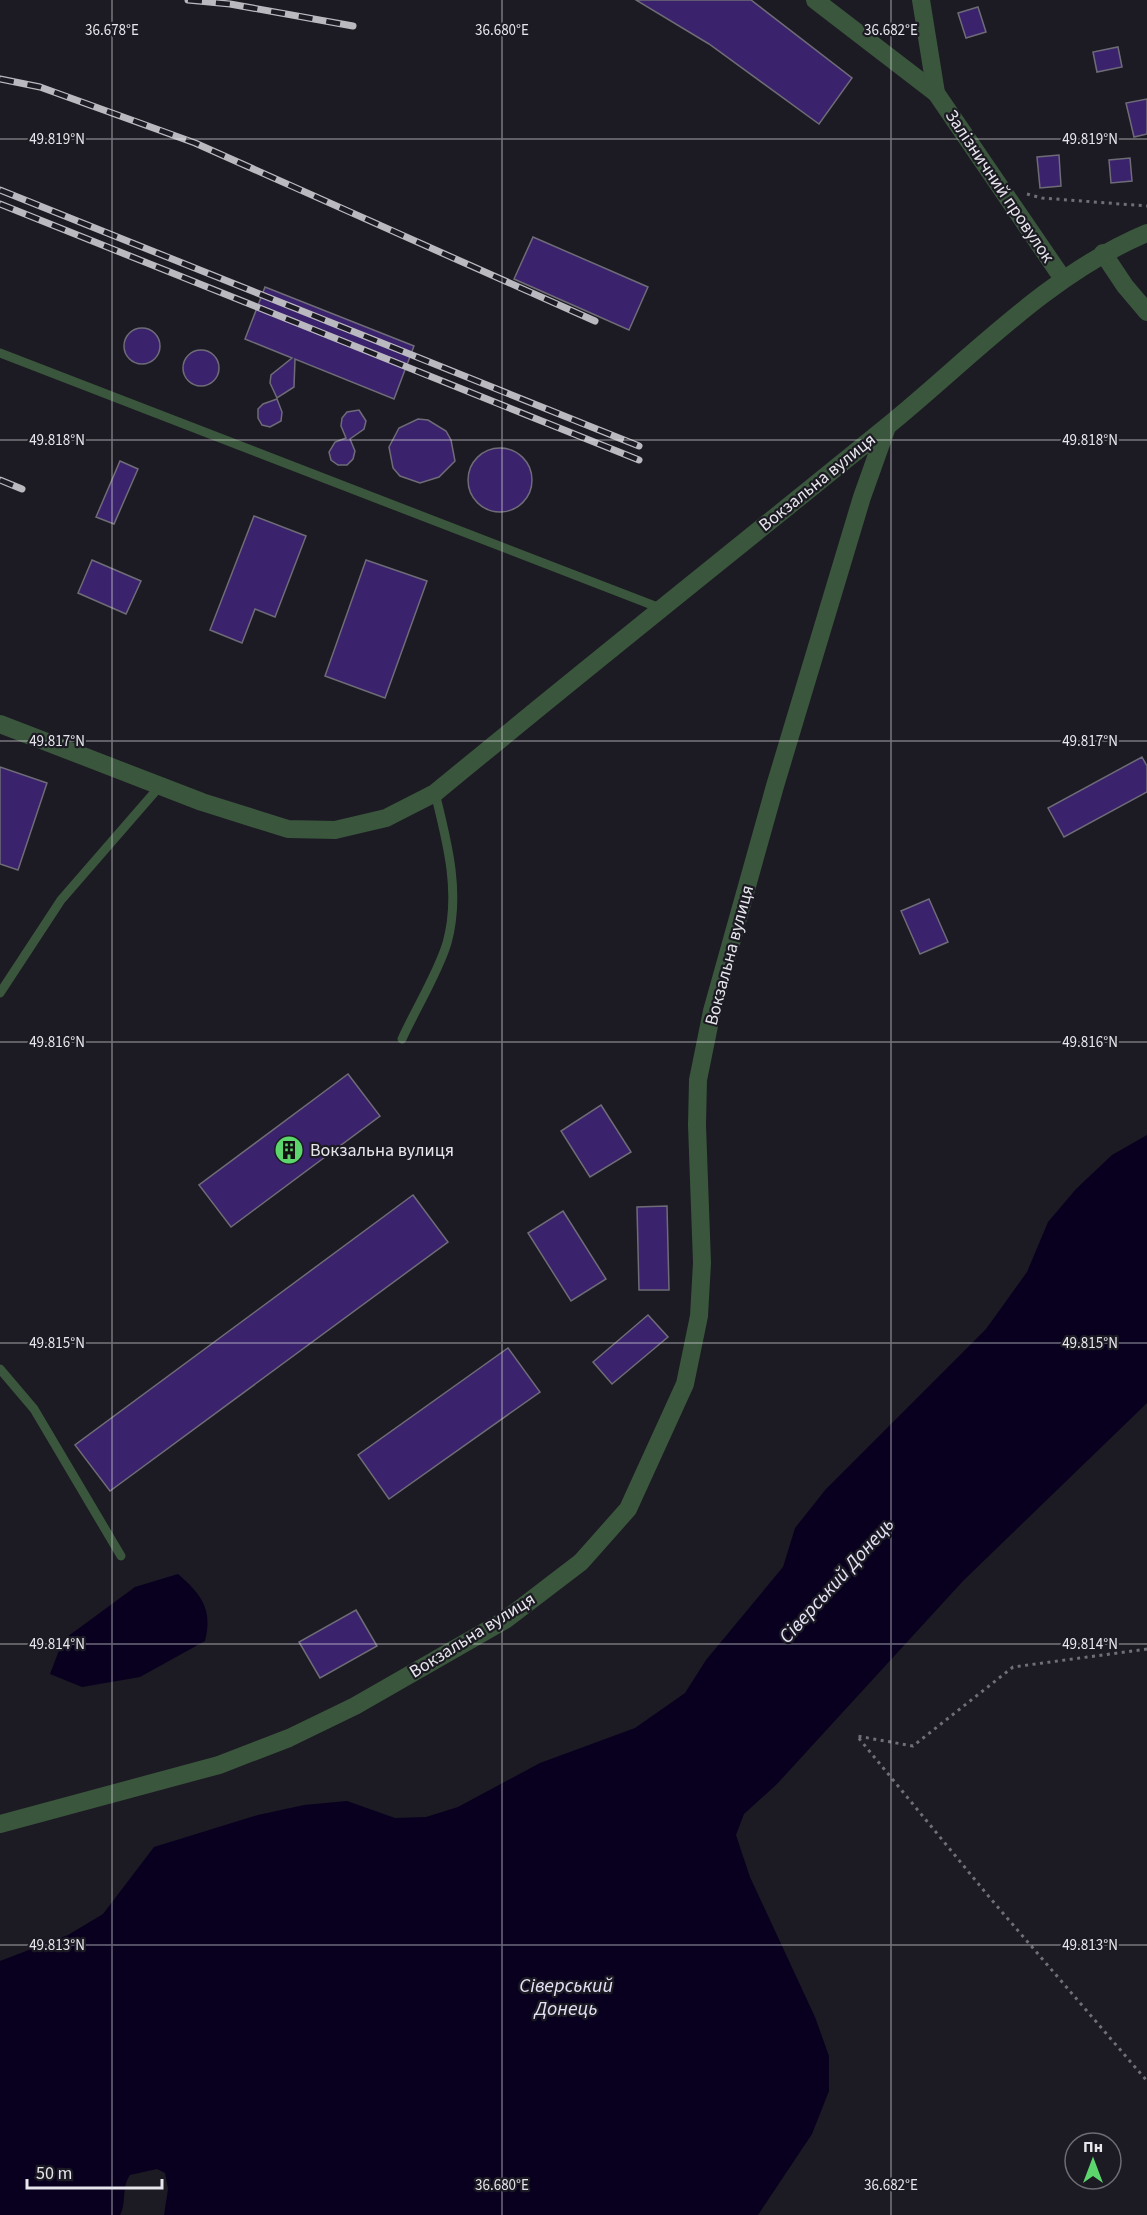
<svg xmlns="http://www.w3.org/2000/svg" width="1147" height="2215" font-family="'Source Sans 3',sans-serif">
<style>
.water{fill:#09001f}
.building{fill:#3a226c;stroke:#6e6c77;stroke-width:1.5}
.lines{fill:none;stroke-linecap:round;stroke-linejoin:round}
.path{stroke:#706f77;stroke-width:3;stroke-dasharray:3 4.5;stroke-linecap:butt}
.service{stroke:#3a563c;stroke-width:9}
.minor{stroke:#3a563c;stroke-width:18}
.rail-casing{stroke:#bab9c0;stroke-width:7}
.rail{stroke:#1c1a23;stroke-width:4.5;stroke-dasharray:14;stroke-linecap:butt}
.ticks{fill:none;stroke:#e7e6ec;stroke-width:1.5;stroke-opacity:0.45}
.labels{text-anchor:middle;stroke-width:4.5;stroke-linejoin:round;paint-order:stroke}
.street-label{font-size:18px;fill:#e7e6ec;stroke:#1c1a23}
.poi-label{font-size:18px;fill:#e7e6ec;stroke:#1c1a23;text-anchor:start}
.water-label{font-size:20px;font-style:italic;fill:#e5e1f7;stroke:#1c1a23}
.ticks-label{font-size:15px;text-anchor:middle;fill:#e7e6ec;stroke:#1c1a23;stroke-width:4.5;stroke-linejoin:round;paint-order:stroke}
</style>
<rect width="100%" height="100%" fill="#1c1a23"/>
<g class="water">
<path d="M 1147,1135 L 1147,1403 L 963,1581 L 777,1784 L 744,1814 L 736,1835 L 750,1877 L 815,2017 L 829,2056 L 829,2091 L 812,2134 L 758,2215 L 164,2215 L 168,2189 L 165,2173 L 157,2169 L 130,2175 C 121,2188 127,2203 120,2215 L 0,2215 L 0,1961 L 68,1935 L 103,1914 L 154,1847 L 258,1815 L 304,1805 L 347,1801 L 395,1818 L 426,1817 L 458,1807 L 540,1763 L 635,1728 L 685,1693 L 706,1660 L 783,1567 L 795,1528 L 826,1489 L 986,1329 L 1027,1272 L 1048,1222 L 1076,1189 L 1112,1155 Z"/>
<path d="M 178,1574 C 201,1594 213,1609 205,1641 L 140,1677 L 82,1687 L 50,1674 L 63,1640 L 135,1587 Z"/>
</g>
<g class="building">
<path d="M 636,0 L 751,0 L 852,78 L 819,124 L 709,44 Z"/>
<path d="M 978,7 L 986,32 L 966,38 L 958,13 Z"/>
<path d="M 1118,47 L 1122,67 L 1097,72 L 1093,52 Z"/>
<path d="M 1147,99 L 1147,134 L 1134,137 L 1126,103 Z"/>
<path d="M 1059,155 L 1061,186 L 1040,188 L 1037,157 Z"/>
<path d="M 1130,158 L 1132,181 L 1111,183 L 1109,160 Z"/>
<path d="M 533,237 L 648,287 L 629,330 L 514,279 Z"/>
<path d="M 265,287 L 414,346 L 394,399 L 295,359 L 294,387 L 277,398 L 270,383 L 271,375 L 292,358 L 245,339 Z"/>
<circle cx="142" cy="346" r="18"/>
<circle cx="201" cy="368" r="18"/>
<path d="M 277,399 L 282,412 L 281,421 L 270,427 L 262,425 L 258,418 L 258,409 L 263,404 Z"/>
<path d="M 359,410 L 366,421 L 364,429 L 350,439 L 355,451 L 353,459 L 347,465 L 338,465 L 331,460 L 329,452 L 335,442 L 346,438 L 341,426 L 342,418 L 347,412 Z"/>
<path d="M 418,419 L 428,420 L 446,431 L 451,440 L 455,461 L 439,477 L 420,483 L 400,476 L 393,468 L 389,447 L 399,428 Z"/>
<circle cx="500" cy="480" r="32"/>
<path d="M 120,461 L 138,469 L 114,524 L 96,517 Z"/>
<path d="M 254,516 L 306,536 L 275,617 L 255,609 L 242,643 L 210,630 Z"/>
<path d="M 92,560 L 141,581 L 126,614 L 78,593 Z"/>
<path d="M 366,560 L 427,581 L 385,698 L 325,676 Z"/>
<path d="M 1142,757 L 1147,766 L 1147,792 L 1064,837 L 1048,808 Z"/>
<path d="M 0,767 L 47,783 L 18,870 L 0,864 Z"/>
<path d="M 929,899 L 948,942 L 920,954 L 901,911 Z"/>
<path d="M 348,1074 L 380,1116 L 231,1227 L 199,1185 Z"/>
<path d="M 601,1105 L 631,1152 L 590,1177 L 561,1131 Z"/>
<path d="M 413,1195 L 448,1242 L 110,1491 L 75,1445 Z"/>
<path d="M 667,1206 L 669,1290 L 639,1290 L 637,1207 Z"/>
<path d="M 563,1211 L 606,1279 L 571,1301 L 528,1233 Z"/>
<path d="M 648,1315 L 668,1337 L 612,1384 L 593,1362 Z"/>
<path d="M 508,1348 L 540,1392 L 389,1499 L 358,1455 Z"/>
<path d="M 356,1610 L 377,1646 L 320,1678 L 299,1642 Z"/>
</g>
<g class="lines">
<g class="path">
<path d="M 1027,194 L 1042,198 L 1147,206"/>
<path d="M 1147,1649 L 1013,1667 L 913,1746 L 857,1736 L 990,1898 L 1147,2081"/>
</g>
<g class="service">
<path d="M 0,353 L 660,608"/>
<path d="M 0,993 L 61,900 L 160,786"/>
<path d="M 402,1039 C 415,1010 438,973 447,943 C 461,893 447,841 435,793"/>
<path d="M 0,1369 L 34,1409 L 121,1556"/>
</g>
<g class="minor">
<path d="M 815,0 L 936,93 L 1063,279"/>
<path d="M 921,0 L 936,93"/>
<path d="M 1103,253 L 1125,286 L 1147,312"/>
<path d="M 0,724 L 202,802 L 288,829 L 335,830 L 386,818 L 435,793 C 584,670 735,550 885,428 C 968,361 1048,274 1147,233"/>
<path d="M 0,1824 L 219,1765 L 289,1738 L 355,1706 L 505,1620 L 581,1562 L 628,1509 L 685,1384 L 699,1316 L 702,1263 L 697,1125 L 698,1080 L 712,1011 L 775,786 L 862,497 L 887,427"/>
</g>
<g class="rail-casing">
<g id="rail">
<path d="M 188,0 L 230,4 L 353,26"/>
<path d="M 0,79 L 40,87 L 195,143 L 595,321"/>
<path d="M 0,190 L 639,446"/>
<path d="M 0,204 L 639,460"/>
<path d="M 0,480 L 22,489"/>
</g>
</g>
<use href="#rail" class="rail"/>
</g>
<path class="ticks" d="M 112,0 L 112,2215M 502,0 L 502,2215M 891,0 L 891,2215M 0,139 L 1147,139M 0,440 L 1147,440M 0,741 L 1147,741M 0,1042 L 1147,1042M 0,1343 L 1147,1343M 0,1644 L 1147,1644M 0,1945 L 1147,1945"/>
<defs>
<g id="building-disc" transform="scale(1.5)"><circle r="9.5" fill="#5cd56d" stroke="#1c1a23"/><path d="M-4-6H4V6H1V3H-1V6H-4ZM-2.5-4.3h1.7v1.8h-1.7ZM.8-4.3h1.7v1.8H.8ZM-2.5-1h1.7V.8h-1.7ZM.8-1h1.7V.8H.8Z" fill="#111"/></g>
</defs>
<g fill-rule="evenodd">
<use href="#building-disc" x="289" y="1150"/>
</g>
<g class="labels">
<g class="street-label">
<text transform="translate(1000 186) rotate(56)" y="6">Залізничний провулок</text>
<text transform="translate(817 482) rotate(-39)" y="6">Вокзальна вулиця</text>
<text transform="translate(729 955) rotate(-75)" y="6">Вокзальна вулиця</text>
<text transform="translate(472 1635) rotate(-32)" y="6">Вокзальна вулиця</text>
</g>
<g class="poi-label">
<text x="310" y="1156">Вокзальна вулиця</text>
</g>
<g class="water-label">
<text transform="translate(836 1580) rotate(-48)" y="7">Сіверський Донець</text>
<text x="566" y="1992">Сіверський<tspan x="566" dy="23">Донець</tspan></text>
</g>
</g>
<g class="ticks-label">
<text x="112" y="35">36.678°E</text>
<text x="502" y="35">36.680°E</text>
<text x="891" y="35">36.682°E</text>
<text x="57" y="144">49.819°N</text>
<text x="1090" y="144">49.819°N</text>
<text x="57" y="445">49.818°N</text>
<text x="1090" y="445">49.818°N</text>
<text x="57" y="746">49.817°N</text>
<text x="1090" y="746">49.817°N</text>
<text x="57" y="1047">49.816°N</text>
<text x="1090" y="1047">49.816°N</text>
<text x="57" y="1348">49.815°N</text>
<text x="1090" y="1348">49.815°N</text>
<text x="57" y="1649">49.814°N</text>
<text x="1090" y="1649">49.814°N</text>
<text x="57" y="1950">49.813°N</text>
<text x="1090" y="1950">49.813°N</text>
<text x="502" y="2190">36.680°E</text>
<text x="891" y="2190">36.682°E</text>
</g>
<g transform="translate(1093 2161)"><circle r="28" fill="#1c1a23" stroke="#6d6c73" stroke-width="1.5"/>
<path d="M0-4.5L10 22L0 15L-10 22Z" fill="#5cd56d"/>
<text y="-9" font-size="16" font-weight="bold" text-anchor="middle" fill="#e7e6ec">Пн</text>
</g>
<path d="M27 2179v9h135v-9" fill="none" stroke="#e7e6ec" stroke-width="3"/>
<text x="36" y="2179" font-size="18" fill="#e7e6ec" stroke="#1c1a23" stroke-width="4.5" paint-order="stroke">50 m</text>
</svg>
